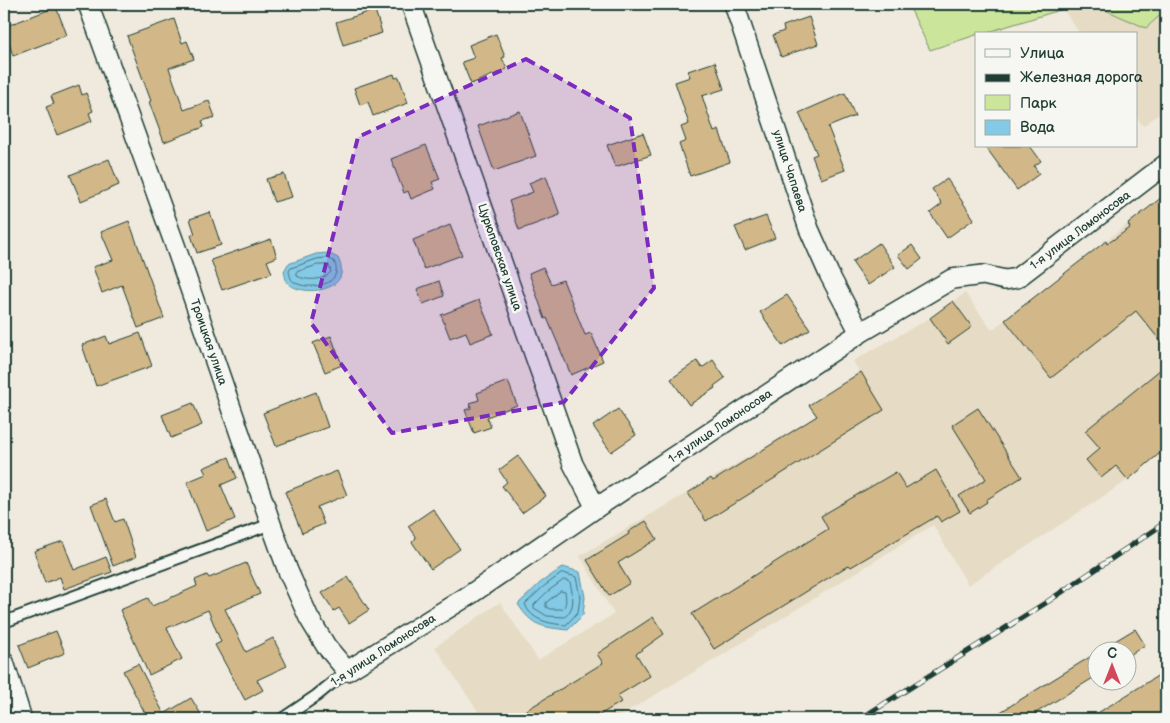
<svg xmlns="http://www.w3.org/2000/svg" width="1170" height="723" font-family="'Balsamiq Sans',sans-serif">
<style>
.built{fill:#e6dbc4}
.green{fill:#cbe59b;stroke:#759168}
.water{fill:#84c9e5;stroke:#5c919e}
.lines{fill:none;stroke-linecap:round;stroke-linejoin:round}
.shore{stroke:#47757b;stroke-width:1}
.building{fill:#d2b888;stroke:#1f3d34}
.service-casing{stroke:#1f3d34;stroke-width:14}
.minor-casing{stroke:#1f3d34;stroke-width:22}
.service{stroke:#f6f6f2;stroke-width:10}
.minor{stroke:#f6f6f2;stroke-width:19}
.rail-casing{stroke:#1f3d34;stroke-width:5.5}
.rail{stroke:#f6f6f2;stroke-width:4;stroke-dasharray:11;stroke-linecap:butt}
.marked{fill:#7b2cbf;fill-opacity:0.2;stroke:#7b2cbf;stroke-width:4;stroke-dasharray:10 6;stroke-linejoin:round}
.labels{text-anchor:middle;stroke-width:5;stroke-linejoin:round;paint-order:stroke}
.street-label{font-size:12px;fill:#1f3d34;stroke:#f6f6f2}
</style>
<rect width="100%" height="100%" fill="#efeadd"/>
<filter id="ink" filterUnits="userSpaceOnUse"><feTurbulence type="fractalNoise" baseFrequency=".02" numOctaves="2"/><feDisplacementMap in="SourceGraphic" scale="10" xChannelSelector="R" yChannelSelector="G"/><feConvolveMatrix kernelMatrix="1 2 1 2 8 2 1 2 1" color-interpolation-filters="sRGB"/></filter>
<g filter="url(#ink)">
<g class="built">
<path d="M 1069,4 L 1092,4 L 1146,28 L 1166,10 L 1166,109 L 1143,126 L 1136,116 L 1136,34 L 1080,34 L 1063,9 Z"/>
<path d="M 1166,194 L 1166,448 L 1128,480 L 968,585 L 933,525 L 719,657 L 614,719 L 483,719 L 435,647 L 500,602 L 538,660 L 614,614 L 580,556 L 816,417 L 809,405 L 860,373 L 853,361 L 930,318 L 965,293 L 992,330 Z"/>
</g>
<g class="green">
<path d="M 908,4 L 1069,4 L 1063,9 L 982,34 L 976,34 L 976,35 L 930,50 Z"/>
<path d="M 1092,4 L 1166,4 L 1166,10 L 1146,28 Z"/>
</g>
<g class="water">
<path d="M 328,253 L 338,258 C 356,294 297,297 287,282 C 285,279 285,274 284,271 L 288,264 L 316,254 Z"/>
<path d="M 563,567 L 580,572 L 585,597 L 583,615 L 568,630 C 543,627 532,627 518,604 L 540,583 Z"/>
</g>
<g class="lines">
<g class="shore">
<path d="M 327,258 L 334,261 C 346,286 307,291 294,282 C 290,279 290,275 289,271 L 291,268 L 317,259 Z"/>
<path d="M 318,265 L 329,265 L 331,272 C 323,281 306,281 297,276 L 297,272 Z"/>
<path d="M 563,573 L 576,577 L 580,597 L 578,612 L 566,625 C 551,624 531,621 525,604 L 543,587 Z"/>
<path d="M 564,580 L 570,582 C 573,597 576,606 565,617 L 547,616 L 534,608 L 534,605 L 547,592 Z"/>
<path d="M 561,591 L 565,592 C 566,598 567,605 562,609 L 550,609 L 546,607 L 546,603 Z"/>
</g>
</g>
<g class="building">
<path d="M 56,7 L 67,35 L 13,56 L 4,27 Z"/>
<path d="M 375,10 L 382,33 L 343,45 L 336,22 Z"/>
<path d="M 809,17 L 818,44 L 781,57 L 773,35 L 784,31 L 783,26 Z"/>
<path d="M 174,19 L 182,43 L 187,41 L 194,59 L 169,68 L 184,110 L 209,101 L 215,117 L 202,121 L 204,127 L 164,142 L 149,102 L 151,101 L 127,36 Z"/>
<path d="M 496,34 L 505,57 L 502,58 L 507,69 L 471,84 L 462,62 L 474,58 L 469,45 Z"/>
<path d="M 715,62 L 724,89 L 702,96 L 714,132 L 719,130 L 730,162 L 690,176 L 679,144 L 686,141 L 681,127 L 689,124 L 675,82 L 690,77 L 688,71 Z"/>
<path d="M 394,74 L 395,78 L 399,77 L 408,103 L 373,116 L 368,102 L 360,105 L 354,88 Z"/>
<path d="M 79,85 L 82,95 L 86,93 L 93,111 L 89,113 L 92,121 L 57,135 L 46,107 L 54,104 L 51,96 Z"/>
<path d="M 845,93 L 855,116 L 828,127 L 845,170 L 821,179 L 812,156 L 817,154 L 799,113 Z"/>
<path d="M 520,111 L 536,156 L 494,171 L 478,126 Z"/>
<path d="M 643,133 L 651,155 L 615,167 L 607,145 Z"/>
<path d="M 426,145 L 440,179 L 432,182 L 435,189 L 411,199 L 408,191 L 404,193 L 391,159 Z"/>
<path d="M 985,146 L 1030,146 L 1041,161 L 1034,166 L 1039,174 L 1017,190 Z"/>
<path d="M 109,159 L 119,185 L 81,201 L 70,175 Z"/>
<path d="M 284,174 L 292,197 L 274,202 L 266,179 Z"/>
<path d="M 546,176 L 560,215 L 519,230 L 509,201 L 533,192 L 529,183 Z"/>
<path d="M 947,179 L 974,219 L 947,238 L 930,213 L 942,204 L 932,189 Z"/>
<path d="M 1166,194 L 1166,348 L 1136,311 L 1051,378 L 1005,320 L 1106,241 L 1107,244 L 1130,228 L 1128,224 Z"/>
<path d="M 210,212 L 221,245 L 197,253 L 191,235 L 195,234 L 190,219 Z"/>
<path d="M 766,216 L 775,238 L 745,250 L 735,227 Z"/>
<path d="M 129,221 L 164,318 L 138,328 L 122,285 L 102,293 L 93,267 L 113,260 L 101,232 Z"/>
<path d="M 450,225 L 462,255 L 424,269 L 413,240 Z"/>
<path d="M 271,239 L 277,257 L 267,261 L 272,273 L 222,290 L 211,260 Z"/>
<path d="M 879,243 L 895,267 L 868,285 L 852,262 Z"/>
<path d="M 912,245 L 922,259 L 909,269 L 898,255 Z"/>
<path d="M 543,267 L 551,284 L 563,280 L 585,335 L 591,333 L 603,361 L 571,375 L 547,318 L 545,319 L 529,273 Z"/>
<path d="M 439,281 L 444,296 L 423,304 L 417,289 Z"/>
<path d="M 787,295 L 810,329 L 783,346 L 760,312 Z"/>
<path d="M 479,300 L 493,334 L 470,343 L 466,332 L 450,338 L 441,315 Z"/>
<path d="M 953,301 L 972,327 L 948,344 L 930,318 Z"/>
<path d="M 140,333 L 152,366 L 96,386 L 82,345 L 106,336 L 109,344 Z"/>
<path d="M 331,336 L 342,365 L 325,372 L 313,343 Z"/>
<path d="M 713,360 L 725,378 L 714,386 L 715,388 L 689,405 L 671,379 L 697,361 L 702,368 Z"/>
<path d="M 1166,365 L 1166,448 L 1128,480 L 1116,466 L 1101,478 L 1086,460 L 1100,448 L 1085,431 Z"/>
<path d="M 861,372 L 884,410 L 706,521 L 688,493 L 711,478 L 713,481 L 817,416 L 809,405 Z"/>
<path d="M 508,381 L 517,405 L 487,417 L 491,427 L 474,433 L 465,410 L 471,408 L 470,403 L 479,400 L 477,393 Z"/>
<path d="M 316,392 L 328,427 L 276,446 L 263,413 Z"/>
<path d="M 193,403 L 202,425 L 171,438 L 162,415 Z"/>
<path d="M 978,408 L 1022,477 L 986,500 L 987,502 L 970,513 L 959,496 L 986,479 L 952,425 Z"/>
<path d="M 618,409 L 636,435 L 611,452 L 593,426 Z"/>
<path d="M 518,456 L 546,496 L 522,513 L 502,486 L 507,482 L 499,470 Z"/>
<path d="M 229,457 L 237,478 L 221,485 L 235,519 L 206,531 L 187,482 L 206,474 L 203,468 Z"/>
<path d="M 936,470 L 960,511 L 941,522 L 937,516 L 851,567 L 849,565 L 714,649 L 692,614 L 828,529 L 821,516 L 896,472 L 906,488 Z"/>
<path d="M 337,471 L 347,495 L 317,507 L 324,524 L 302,533 L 285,492 Z"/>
<path d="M 106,499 L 115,522 L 123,519 L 136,557 L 113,566 L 91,505 Z"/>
<path d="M 433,509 L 460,549 L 431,569 L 412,542 L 416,538 L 408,526 Z"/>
<path d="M 646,521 L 657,539 L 618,563 L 630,583 L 609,596 L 587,560 L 629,534 L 628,532 Z"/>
<path d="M 63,541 L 74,570 L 106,557 L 112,572 L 64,589 L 60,577 L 45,583 L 34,551 Z"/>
<path d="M 246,563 L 260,594 L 225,609 L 246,652 L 273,638 L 287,666 L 257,680 L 263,690 L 245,700 L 215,645 L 221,642 L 208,610 L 167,628 L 182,659 L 149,675 L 120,610 L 148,598 L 152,606 L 197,586 L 195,580 L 207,575 L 209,578 Z"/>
<path d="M 348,577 L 369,610 L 349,623 L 339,608 L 334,611 L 322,593 Z"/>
<path d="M 653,617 L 664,634 L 636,654 L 650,676 L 617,696 L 621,702 L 593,719 L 512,719 L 603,663 L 597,654 Z"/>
<path d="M 1135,629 L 1145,645 L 1128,656 L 1128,650 L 1100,650 Z"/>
<path d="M 56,631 L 65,653 L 28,668 L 19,645 Z"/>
<path d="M 1098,652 L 1098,675 L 1026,719 L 989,719 Z"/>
<path d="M 138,664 L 164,714 L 191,698 L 204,719 L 148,719 L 123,671 Z"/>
<path d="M 1159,675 L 1166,686 L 1166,719 L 1088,719 Z"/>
</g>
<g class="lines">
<g class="service-casing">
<g id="service">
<path d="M 4,622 L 271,524"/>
<path d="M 282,719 L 316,696 L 347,671"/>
</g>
</g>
<g class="minor-casing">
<g id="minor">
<path d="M 88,4 L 175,245 L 271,524 L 288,571 L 309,618 L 326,646 L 347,671 L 471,594 L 596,508 L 860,333 L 952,279 L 983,275 L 1005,280 L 1017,278 L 1166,164"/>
<path d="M 411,4 L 573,464 L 596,508"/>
<path d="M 734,4 L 809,229 L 829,274 L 860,333"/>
<path d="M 4,662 L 22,719"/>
</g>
</g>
<use href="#service" class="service"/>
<use href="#minor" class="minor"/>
<g class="rail-casing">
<path id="rail" d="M 860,719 L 1047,602 L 1166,522"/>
</g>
<use href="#rail" class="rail"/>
</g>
</g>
<path class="marked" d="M 526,59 L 630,118 L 654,288 L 564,402 L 392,433 L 311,323 L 358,137 Z"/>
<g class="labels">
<g class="street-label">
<text transform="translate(790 171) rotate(72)" y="4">улица Чапаева</text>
<text transform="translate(1080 230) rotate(-37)" y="4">1-я улица Ломоносова</text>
<text transform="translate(500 257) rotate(71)" y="4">Цурюповская улица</text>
<text transform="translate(209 342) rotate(71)" y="4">Троицкая улица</text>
<text transform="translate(720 426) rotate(-34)" y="4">1-я улица Ломоносова</text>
<text transform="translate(383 650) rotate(-33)" y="4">1-я улица Ломоносова</text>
</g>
</g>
<rect width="1170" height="723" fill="none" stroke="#f6f6f2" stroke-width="20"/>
<rect x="10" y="10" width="1150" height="703" fill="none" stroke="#1f3d34" stroke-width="2" filter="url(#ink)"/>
<rect x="975" y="32" width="162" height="115" fill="#f6f6f2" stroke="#a0aca6"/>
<rect x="985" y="49" width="25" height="8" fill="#f6f6f2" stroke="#a0aca6"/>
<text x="1020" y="58" font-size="15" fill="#1f3d34">Улица</text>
<rect x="985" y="74" width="25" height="8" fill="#1f3d34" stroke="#a0aca6"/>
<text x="1020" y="82" font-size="15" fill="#1f3d34">Железная дорога</text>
<rect x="985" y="95" width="25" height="15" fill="#cbe59b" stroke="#a0aca6"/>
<text x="1020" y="108" font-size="15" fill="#1f3d34">Парк</text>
<rect x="985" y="120" width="25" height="15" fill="#84c9e5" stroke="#a0aca6"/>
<text x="1020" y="132" font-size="15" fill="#1f3d34">Вода</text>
<g transform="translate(1112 666)"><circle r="24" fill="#f6f6f2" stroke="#a0aca6"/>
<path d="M0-4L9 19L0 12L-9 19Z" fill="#d1495b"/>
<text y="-8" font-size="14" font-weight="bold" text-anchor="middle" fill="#1f3d34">С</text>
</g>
</svg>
